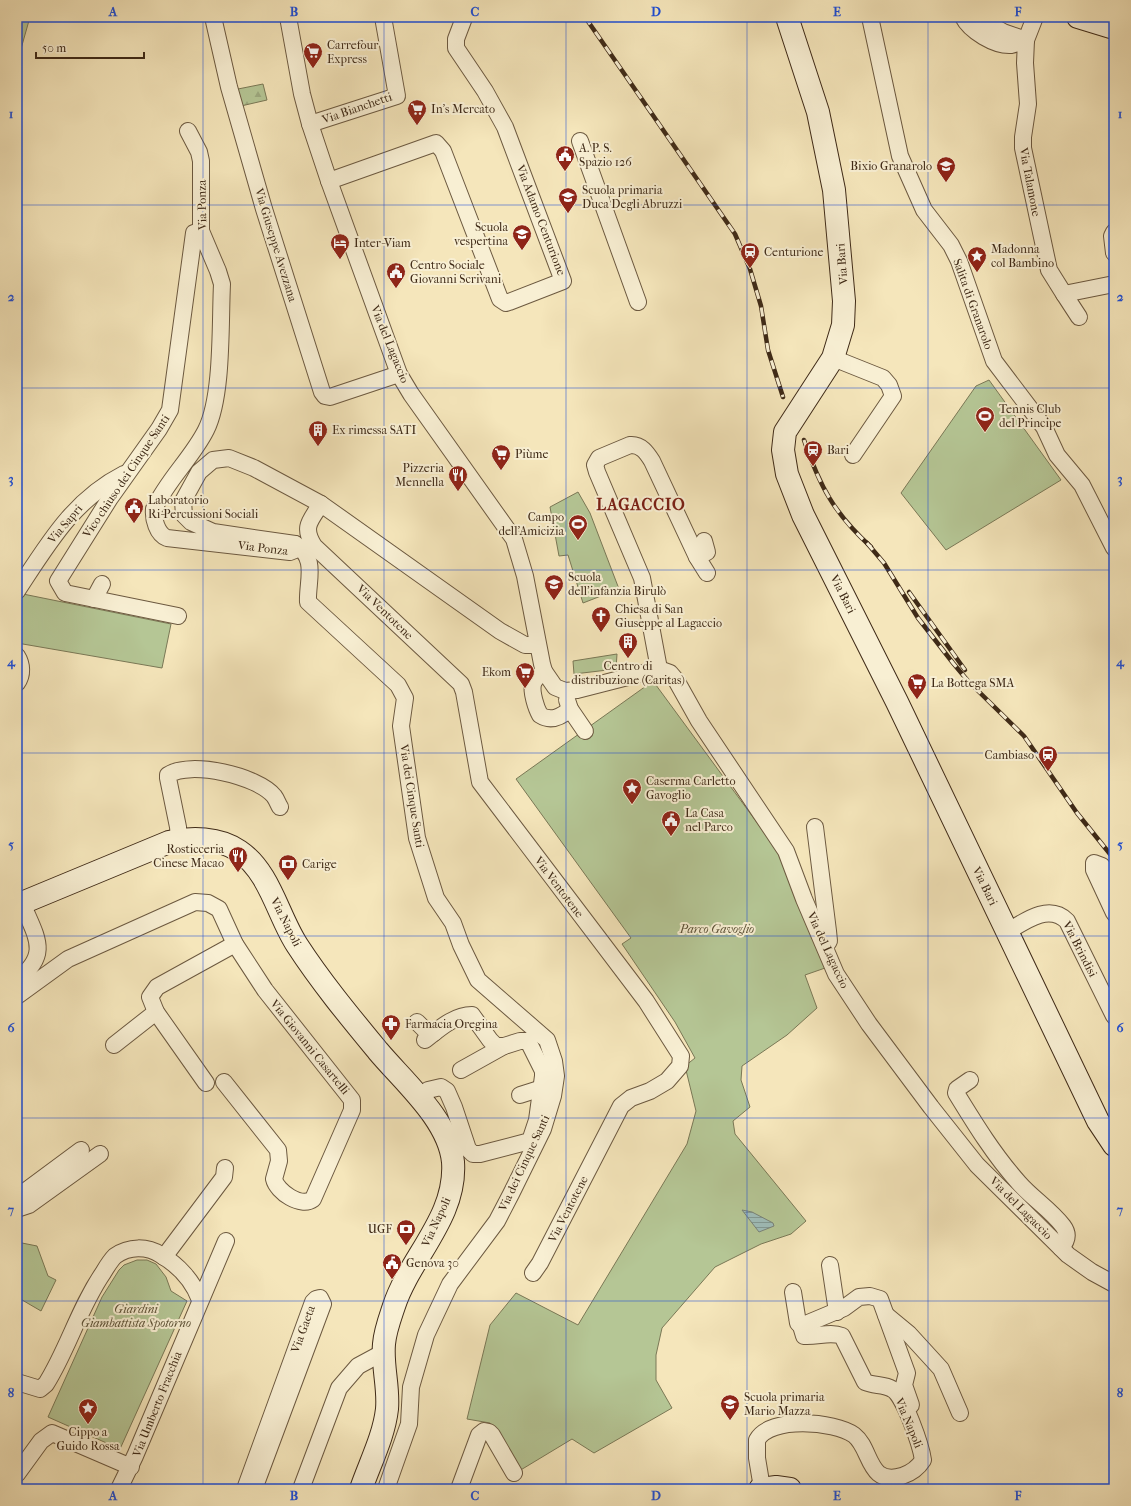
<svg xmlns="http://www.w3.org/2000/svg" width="1131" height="1506" font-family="'IM FELL French Canon',serif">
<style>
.forest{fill:url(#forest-firs);stroke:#7a7856}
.park{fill:#b5c695;stroke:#7a7856}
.water{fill:url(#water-rules);stroke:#798278}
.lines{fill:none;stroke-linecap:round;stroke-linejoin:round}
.street-casing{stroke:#6c5940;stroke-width:18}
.secondary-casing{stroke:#3f2a17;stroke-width:24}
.street{stroke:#f8efd3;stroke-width:16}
.secondary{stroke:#f8efd3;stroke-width:22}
.rail-casing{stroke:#3f2a17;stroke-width:4.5}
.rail{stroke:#f8efd3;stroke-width:3;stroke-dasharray:9;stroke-linecap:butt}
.grid{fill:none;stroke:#1d4ed8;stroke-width:1;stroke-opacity:0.55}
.labels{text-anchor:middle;stroke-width:4;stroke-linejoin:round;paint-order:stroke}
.poi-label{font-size:12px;fill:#3f2a17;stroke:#f8efd3;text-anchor:start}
.street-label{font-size:12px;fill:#3f2a17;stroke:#f8efd3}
.park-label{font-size:12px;font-style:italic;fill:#5c5136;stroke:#f8efd3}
.district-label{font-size:16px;font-weight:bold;letter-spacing:1px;fill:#7a1f14;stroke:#f8efd3}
.neatline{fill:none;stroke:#1d4ed8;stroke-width:1.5}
.grid-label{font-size:13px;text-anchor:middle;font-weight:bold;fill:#1d4ed8}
</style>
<defs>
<pattern id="forest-firs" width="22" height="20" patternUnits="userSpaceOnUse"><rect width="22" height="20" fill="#b5c695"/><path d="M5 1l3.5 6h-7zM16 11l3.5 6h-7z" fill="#9daa80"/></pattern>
<pattern id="water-rules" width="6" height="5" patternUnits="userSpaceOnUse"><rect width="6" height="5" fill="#9fbdb9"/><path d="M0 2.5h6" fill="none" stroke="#839a95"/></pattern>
</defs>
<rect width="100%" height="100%" fill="#f5e6bb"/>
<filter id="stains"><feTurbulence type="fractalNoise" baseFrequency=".005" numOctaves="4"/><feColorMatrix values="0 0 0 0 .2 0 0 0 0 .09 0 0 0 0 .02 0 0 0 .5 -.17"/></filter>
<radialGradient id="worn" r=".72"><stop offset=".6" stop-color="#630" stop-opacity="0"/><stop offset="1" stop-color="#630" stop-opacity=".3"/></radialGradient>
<path class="forest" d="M 263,84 L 267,100 L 241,106 L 238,89 Z"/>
<g class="park">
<path d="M 17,17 L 30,17 L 17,63 Z"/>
<path d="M 989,380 L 1061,480 L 946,550 L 901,493 L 976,386 Z"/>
<path d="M 578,492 L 590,513 L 619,589 L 583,603 L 568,555 L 559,556 L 550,507 Z"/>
<path d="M 23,594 L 171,624 L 162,668 L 17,643 L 17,599 Z"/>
<path d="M 617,654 L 616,669 L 574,674 L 573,661 Z"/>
<path d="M 653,681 L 783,858 L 828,967 L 805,975 L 817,1008 L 787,1035 L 742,1066 L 741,1080 L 750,1107 L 733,1121 L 735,1134 L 806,1221 L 791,1234 L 761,1244 L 715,1267 L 662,1328 L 656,1355 L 656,1380 L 672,1408 L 594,1453 L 572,1439 L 519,1471 L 490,1423 L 467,1419 L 490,1325 L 516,1293 L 578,1325 L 687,1144 L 696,1111 L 685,1066 L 695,1058 L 675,1022 L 622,944 L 631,938 L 516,779 Z"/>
<path d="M 17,1242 L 37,1246 L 48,1276 L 56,1280 L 41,1311 L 17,1297 Z"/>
<path d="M 137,1260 L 147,1260 L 156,1264 L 166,1277 L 171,1291 L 187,1301 L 120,1449 L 48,1417 L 102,1297 L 119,1270 L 124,1265 Z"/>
</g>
<path class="water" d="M 742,1210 L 752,1212 L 773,1223 L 774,1226 L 759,1232 Z"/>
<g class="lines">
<g class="street-casing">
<g id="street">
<path d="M 213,17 L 229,87 L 264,209 L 322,392 L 325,396 L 330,397 L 399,374"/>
<path d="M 288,17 L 302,94 L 310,124 L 329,181 L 399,374 L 411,394 L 514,539 L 525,576 L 542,664 L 544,671 L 555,687 L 565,691 L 577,690 L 659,669 L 670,673 L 676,680 L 699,721 L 786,851 L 804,899 L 836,974 L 869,1024 L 931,1107 L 977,1165 L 1068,1255 L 1092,1272 L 1114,1284"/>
<path d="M 870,17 L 900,156 L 924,210 L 951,245 L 959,261 L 994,361 L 1044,427 L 1057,455 L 1082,485 L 1114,548"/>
<path d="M 963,17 C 970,31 995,46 1011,45 C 1015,44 1021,42 1026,40"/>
<path d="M 977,17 L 1003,32 L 1026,40"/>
<path d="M 1035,17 L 1026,40 L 1025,63 L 1028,104 L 1023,137 L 1023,148 L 1049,270 L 1064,294 L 1114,284"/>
<path d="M 310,124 L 397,96 L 383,17"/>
<path d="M 188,131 L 199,152 L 201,161 L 201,231 L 218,271 L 222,284 C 220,324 223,396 206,430 C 192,458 167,480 154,509 C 153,519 157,534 167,538 L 290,552 L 295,550 L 297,548 L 295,544 L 213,532 L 191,522 L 184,515 L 183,501 L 199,472 L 213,460 L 229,458 L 254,468 L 321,504 L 500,631 L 525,645 L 537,645"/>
<path d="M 580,141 L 638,302"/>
<path d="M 329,181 L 436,143 L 443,151 L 500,299 L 506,303 L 509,302 L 563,281 L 505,127 L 485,91 L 456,48 L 456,39 L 464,18"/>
<path d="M 1114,232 L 1112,236 L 1114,253"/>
<path d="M 1064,294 L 1079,317"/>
<path d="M 833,358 L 883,378 L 889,385 L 893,396 L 853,455"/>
<path d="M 321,504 C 310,521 302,527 314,546 L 461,684 L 464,692 L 480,782 L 646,1001 L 681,1056 L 680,1066 L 667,1081 L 650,1091 L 631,1098 L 621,1106 L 540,1263 L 533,1273"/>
<path d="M 295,544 C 318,558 307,581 308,602 L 398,685 L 405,698 L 401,726 L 417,838 L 436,898 L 453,923 L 461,945 L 478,980 L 547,1040 L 554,1061 L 556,1076 L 553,1096 L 543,1129 L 511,1194 L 497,1221 L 450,1284 L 426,1335 L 411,1387 L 409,1424 L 386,1489"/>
<path d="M 697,557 L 707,552 L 704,541"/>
<path d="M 17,591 C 48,544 73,500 124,474"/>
<path d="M 94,599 L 102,584"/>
<path d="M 178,616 L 65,593 L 58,581 L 110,498 L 159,429 L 170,410 L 194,233 L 201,231"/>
<path d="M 17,656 C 22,664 23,675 17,683"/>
<path d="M 659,669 L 642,578 L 597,472 L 595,465 L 599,458 L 630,445 C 641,444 647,453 652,461 L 697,557 L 707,573"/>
<path d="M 544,671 C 540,675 535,678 533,684 C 531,692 536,708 540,715 C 551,722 561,717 570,709"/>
<path d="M 567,700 L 570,709 L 585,731"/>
<path d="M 815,827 L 828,931 L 829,941 L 825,947"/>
<path d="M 179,840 L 178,827 L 168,778 L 168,775 C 190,760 258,776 274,796 C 277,800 278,804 280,807"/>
<path d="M 1114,885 L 1102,866 L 1094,863 L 1094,870 L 1114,913"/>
<path d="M 1007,932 C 1025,921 1049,903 1067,921 L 1114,1016"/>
<path d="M 17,980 C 51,954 36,937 22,903"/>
<path d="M 17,996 L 68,959 L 195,902 L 208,903 L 219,909 L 235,944 L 265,990 L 352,1100 L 352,1110 L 313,1199 C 301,1208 277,1192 274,1179 L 279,1161 L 278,1150 L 224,1082"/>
<path d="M 417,1022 L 426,1031 L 434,1033"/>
<path d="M 114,1045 L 156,1012"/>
<path d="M 461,1070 L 504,1046"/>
<path d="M 970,1080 L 957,1089 L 956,1093 C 975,1124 994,1155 1019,1183 C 1032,1198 1051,1210 1063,1226 C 1069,1234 1067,1241 1061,1248"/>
<path d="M 206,1083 L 156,1012 L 150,997 L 157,987 L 235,944"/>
<path d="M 520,1095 L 542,1088"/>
<path d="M 418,1098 L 428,1090 L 441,1087 L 447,1091 L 454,1107 L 468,1149 L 473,1154 L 480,1154 L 530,1141 L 537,1120 L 543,1076 L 543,1071 L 528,1041 L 520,1041 L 504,1046 L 496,1046 L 490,1040 L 472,1015 C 454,1015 439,1029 425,1040"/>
<path d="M 17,1205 L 27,1190 L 81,1150"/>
<path d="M 17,1209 L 29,1205 L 100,1154"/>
<path d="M 164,1257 L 224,1177 L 225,1168"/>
<path d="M 830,1265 L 837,1312"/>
<path d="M 886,1315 L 909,1334 L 941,1369 L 960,1413"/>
<path d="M 801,1326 L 844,1308 L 859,1297 L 870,1296 L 880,1299 L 907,1373 L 904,1385 L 911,1405"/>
<path d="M 17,1382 L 40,1389 L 46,1384 C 68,1349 79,1308 103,1273 C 106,1268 110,1261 115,1256 C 129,1246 147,1246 161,1255 C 178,1265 193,1281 200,1300"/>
<path d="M 17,1474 L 41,1441 L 52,1433 L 131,1467"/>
<path d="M 762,1488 L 757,1458 L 757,1440 C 770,1416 834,1421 854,1435 C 872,1449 867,1486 902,1476 C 911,1473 918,1468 923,1460 C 921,1446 904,1395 892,1389 C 884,1384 874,1386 865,1382 L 842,1336 C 830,1331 818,1337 804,1336 L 801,1326 L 798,1323 L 793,1292"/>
<path d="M 119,1489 L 135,1456 L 226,1241"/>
<path d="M 245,1489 L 313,1302 L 316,1299 L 320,1298 L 323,1304 L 254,1489"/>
<path d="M 301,1489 L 339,1388 L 358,1366 L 384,1352"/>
<path d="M 459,1489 L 479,1435 L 484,1431 L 489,1432 L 492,1435 L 514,1473"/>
</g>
</g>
<g class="secondary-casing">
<g id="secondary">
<path d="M 787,17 L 818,112 L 834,190 L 844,301 L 843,325 L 833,358 L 785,432 L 783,450 L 787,474 L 803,515 L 897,702 L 1098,1121 L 1114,1145"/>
<path d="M 1078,17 L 1114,28"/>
<path d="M 17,905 L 169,842 C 191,837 219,837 239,851 C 270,872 278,916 297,945 C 321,982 350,1017 378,1051 C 404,1082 449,1120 453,1162 C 457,1217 410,1257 394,1306 C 390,1318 385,1331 384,1344 C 382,1366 389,1387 387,1409 C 384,1436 370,1463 361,1489"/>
<path d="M 760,1489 L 776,1487 L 790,1489"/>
</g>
</g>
<use href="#street" class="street"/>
<use href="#secondary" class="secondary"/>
<g class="rail-casing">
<g id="rail">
<path d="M 585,17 L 735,234 L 750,269 L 761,306 L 768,350 L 783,397"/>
<path d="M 804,440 C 820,487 834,513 871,547"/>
<path d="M 867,543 L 884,563 L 918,618 L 953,663 L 968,681 L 1024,736 L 1077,813 L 1114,859"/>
<path d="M 909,592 L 965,670"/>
</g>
</g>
<use href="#rail" class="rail"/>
</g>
<path class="grid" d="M 203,17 L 203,1489M 384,17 L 384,1489M 566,17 L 566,1489M 747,17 L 747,1489M 928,17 L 928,1489M 17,205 L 1114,205M 17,388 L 1114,388M 17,570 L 1114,570M 17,753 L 1114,753M 17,936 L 1114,936M 17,1118 L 1114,1118M 17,1301 L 1114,1301"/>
<defs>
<g id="supermarket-pin" transform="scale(1)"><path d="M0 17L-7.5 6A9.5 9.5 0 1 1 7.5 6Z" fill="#8f2418" stroke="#f8efd3"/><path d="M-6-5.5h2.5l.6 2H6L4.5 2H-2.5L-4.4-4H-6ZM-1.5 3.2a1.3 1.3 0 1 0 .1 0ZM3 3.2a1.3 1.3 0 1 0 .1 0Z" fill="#fff"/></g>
<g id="civic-pin" transform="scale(1)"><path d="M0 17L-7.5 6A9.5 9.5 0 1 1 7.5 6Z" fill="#8f2418" stroke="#f8efd3"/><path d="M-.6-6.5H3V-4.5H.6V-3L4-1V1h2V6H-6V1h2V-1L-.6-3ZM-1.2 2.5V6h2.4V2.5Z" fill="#fff"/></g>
<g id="school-pin" transform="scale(1)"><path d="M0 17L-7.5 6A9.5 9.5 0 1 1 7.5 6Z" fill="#8f2418" stroke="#f8efd3"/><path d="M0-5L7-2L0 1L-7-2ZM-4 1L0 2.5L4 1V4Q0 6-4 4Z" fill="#fff"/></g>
<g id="hotel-pin" transform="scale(1)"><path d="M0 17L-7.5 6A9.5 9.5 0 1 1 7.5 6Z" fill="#8f2418" stroke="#f8efd3"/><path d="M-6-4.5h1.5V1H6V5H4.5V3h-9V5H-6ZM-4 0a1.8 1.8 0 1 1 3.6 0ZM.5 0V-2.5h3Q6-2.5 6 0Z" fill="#fff"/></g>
<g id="station-pin" transform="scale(1)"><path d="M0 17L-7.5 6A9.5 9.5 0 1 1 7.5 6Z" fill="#8f2418" stroke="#f8efd3"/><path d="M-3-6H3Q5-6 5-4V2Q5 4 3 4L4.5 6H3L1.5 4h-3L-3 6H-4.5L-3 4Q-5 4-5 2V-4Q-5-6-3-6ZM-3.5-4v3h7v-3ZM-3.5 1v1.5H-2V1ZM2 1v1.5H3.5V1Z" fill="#fff"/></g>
<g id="sight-pin" transform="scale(1)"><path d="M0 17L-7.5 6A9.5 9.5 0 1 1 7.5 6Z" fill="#8f2418" stroke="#f8efd3"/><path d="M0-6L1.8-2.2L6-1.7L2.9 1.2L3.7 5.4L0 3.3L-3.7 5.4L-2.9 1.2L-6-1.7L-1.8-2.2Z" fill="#fff"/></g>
<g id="stadium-pin" transform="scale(1)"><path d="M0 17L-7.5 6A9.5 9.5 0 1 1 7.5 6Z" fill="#8f2418" stroke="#f8efd3"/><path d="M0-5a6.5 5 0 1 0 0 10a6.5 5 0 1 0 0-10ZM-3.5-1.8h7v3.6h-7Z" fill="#fff"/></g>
<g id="building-pin" transform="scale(1)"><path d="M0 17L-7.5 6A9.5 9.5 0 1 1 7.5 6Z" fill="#8f2418" stroke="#f8efd3"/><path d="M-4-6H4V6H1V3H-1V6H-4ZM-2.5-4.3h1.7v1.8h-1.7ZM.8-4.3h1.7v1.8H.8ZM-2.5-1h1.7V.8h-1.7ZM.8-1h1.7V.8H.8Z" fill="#fff"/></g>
<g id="restaurant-pin" transform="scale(1)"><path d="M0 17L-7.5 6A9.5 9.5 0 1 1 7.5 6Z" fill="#8f2418" stroke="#f8efd3"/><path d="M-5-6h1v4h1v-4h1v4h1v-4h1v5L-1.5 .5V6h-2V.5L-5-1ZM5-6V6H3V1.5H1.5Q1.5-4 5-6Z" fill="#fff"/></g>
<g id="church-pin" transform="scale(1)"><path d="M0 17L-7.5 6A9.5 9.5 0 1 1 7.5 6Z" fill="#8f2418" stroke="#f8efd3"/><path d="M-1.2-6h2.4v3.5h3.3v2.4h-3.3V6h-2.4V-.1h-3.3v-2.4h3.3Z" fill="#fff"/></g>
<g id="bank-pin" transform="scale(1)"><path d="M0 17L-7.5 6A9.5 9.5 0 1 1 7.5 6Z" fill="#8f2418" stroke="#f8efd3"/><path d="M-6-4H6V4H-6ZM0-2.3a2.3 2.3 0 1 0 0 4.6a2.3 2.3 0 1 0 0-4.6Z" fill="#fff"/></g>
<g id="pharmacy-pin" transform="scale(1)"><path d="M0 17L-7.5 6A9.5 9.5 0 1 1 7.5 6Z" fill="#8f2418" stroke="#f8efd3"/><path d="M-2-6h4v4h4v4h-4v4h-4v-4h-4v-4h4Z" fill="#fff"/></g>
</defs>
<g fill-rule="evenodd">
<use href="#supermarket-pin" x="313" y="52"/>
<use href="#supermarket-pin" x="417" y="109"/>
<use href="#civic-pin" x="565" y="155"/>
<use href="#school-pin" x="946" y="166"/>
<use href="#school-pin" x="568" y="197"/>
<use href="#school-pin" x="522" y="234"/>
<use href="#hotel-pin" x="340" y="243"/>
<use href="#station-pin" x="750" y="252"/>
<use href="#sight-pin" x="977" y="256"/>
<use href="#civic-pin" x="396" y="272"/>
<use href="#stadium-pin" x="985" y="416"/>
<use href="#building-pin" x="318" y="430"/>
<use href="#station-pin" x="813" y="450"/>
<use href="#supermarket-pin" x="501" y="454"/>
<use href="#restaurant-pin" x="458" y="475"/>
<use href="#civic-pin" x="134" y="507"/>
<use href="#stadium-pin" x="578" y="524"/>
<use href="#school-pin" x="554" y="584"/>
<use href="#church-pin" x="601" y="616"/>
<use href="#building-pin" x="628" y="642"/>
<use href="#supermarket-pin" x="525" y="672"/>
<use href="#supermarket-pin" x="917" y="683"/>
<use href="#station-pin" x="1048" y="755"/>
<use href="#sight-pin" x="632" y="788"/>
<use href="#civic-pin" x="671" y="820"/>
<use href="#restaurant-pin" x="238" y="856"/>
<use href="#bank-pin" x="288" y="864"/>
<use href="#pharmacy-pin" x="391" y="1024"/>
<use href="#bank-pin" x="406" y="1229"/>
<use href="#civic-pin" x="392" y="1263"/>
<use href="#school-pin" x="730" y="1404"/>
<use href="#sight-pin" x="88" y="1408"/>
</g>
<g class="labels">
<g class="poi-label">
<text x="327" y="49">Carrefour<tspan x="327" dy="14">Express</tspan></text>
<text x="431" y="113">In's Mercato</text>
<text x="579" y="152">A. P. S.<tspan x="579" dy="14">Spazio 126</tspan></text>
<text x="932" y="170" text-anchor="end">Bixio Granarolo</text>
<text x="582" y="194">Scuola primaria<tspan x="582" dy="14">Duca Degli Abruzzi</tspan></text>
<text x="508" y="231" text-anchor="end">Scuola<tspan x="508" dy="14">vespertina</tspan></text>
<text x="354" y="247">Inter-Viam</text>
<text x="991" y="253">Madonna<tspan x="991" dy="14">col Bambino</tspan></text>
<text x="764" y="256">Centurione</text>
<text x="410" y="269">Centro Sociale<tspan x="410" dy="14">Giovanni Scrivani</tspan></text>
<text x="999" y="413">Tennis Club<tspan x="999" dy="14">del Principe</tspan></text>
<text x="332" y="434">Ex rimessa SATI</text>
<text x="827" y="454">Bari</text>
<text x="515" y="458">Piùme</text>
<text x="444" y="472" text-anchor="end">Pizzeria<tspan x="444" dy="14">Mennella</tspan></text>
<text x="148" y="504">Laboratorio<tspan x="148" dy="14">Ri-Percussioni Sociali</tspan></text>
<text x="564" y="521" text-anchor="end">Campo<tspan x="564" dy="14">dell'Amicizia</tspan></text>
<text x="568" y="581">Scuola<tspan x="568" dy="14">dell'infanzia Birulò</tspan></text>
<text x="615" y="613">Chiesa di San<tspan x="615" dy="14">Giuseppe al Lagaccio</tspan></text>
<text x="628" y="670" text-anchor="middle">Centro di<tspan x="628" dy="14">distribuzione (Caritas)</tspan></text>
<text x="511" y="676" text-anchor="end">Ekom</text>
<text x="931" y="687">La Bottega SMA</text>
<text x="1034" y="759" text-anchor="end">Cambiaso</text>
<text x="646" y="785">Caserma Carletto<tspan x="646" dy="14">Gavoglio</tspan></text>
<text x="685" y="817">La Casa<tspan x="685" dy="14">nel Parco</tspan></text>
<text x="224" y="853" text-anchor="end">Rosticceria<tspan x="224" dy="14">Cinese Macao</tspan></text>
<text x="302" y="868">Carige</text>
<text x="405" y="1028">Farmacia Oregina</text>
<text x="392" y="1233" text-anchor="end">UGF</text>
<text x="406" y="1267">Genova 30</text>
<text x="744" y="1401">Scuola primaria<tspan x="744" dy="14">Mario Mazza</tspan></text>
<text x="88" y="1436" text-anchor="middle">Cippo a<tspan x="88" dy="14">Guido Rossa</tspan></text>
</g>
<g class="street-label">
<text transform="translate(357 108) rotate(-19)" y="4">Via Bianchetti</text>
<text transform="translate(1030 182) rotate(79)" y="4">Via Talamone</text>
<text transform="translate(202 205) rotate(-91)" y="4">Via Ponza</text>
<text transform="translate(541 220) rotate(69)" y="4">Via Adamo Centurione</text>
<text transform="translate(276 245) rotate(73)" y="4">Via Giuseppe Avezzana</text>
<text transform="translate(842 264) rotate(-95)" y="4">Via Bari</text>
<text transform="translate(973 304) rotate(70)" y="4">Salita di Granarolo</text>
<text transform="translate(390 344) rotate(68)" y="4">Via del Lagaccio</text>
<text transform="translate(126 476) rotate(-56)" y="4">Vico chiuso dei Cinque Santi</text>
<text transform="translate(65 524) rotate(-50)" y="4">Via Sapri</text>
<text transform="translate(263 548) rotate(7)" y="4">Via Ponza</text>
<text transform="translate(843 594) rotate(63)" y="4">Via Bari</text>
<text transform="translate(385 612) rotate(44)" y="4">Via Ventotene</text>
<text transform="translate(412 796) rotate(81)" y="4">Via dei Cinque Santi</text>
<text transform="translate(985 886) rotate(64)" y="4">Via Bari</text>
<text transform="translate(559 887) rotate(53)" y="4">Via Ventotene</text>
<text transform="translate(286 922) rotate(63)" y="4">Via Napoli</text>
<text transform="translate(1080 949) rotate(63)" y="4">Via Brindisi</text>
<text transform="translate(828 950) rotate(65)" y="4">Via del Lagaccio</text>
<text transform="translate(310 1047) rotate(51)" y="4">Via Giovanni Casartelli</text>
<text transform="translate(524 1163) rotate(-65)" y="4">Via dei Cinque Santi</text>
<text transform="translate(1021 1208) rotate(45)" y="4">Via del Lagaccio</text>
<text transform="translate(568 1209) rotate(-63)" y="4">Via Ventotene</text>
<text transform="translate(436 1222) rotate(-65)" y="4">Via Napoli</text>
<text transform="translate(303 1329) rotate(-70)" y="4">Via Gaeta</text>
<text transform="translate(157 1404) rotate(-68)" y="4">Via Umberto Fracchia</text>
<text transform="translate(909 1423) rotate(67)" y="4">Via Napoli</text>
</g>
<g class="park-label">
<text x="717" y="933">Parco Gavoglio</text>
<text x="136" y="1313">Giardini<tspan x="136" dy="14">Giambattista Spotorno</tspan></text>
</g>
<g class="district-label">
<text x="641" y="510">LAGACCIO</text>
</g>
</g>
<rect width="1131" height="1506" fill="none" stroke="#f5e6bb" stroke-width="44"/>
<path d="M36 52v6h108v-6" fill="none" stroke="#3f2a17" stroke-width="2"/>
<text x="42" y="52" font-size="12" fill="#3f2a17" stroke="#f8efd3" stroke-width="3" paint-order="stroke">50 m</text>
<rect x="22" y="22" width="1087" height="1462" class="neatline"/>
<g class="grid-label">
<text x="113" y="16">A</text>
<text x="294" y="16">B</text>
<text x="475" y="16">C</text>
<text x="656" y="16">D</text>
<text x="837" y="16">E</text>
<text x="1018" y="16">F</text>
<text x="11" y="118">1</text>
<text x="1120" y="118">1</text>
<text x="11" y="301">2</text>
<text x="1120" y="301">2</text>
<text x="11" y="483">3</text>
<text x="1120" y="483">3</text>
<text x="11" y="666">4</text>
<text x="1120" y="666">4</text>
<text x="11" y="849">5</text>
<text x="1120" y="849">5</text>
<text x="11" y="1032">6</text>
<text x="1120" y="1032">6</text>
<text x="11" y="1214">7</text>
<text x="1120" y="1214">7</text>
<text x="11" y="1397">8</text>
<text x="1120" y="1397">8</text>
<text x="113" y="1500">A</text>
<text x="294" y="1500">B</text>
<text x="475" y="1500">C</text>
<text x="656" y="1500">D</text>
<text x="837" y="1500">E</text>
<text x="1018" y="1500">F</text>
</g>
<rect width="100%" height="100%" filter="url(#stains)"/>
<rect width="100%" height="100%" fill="url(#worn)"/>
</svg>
